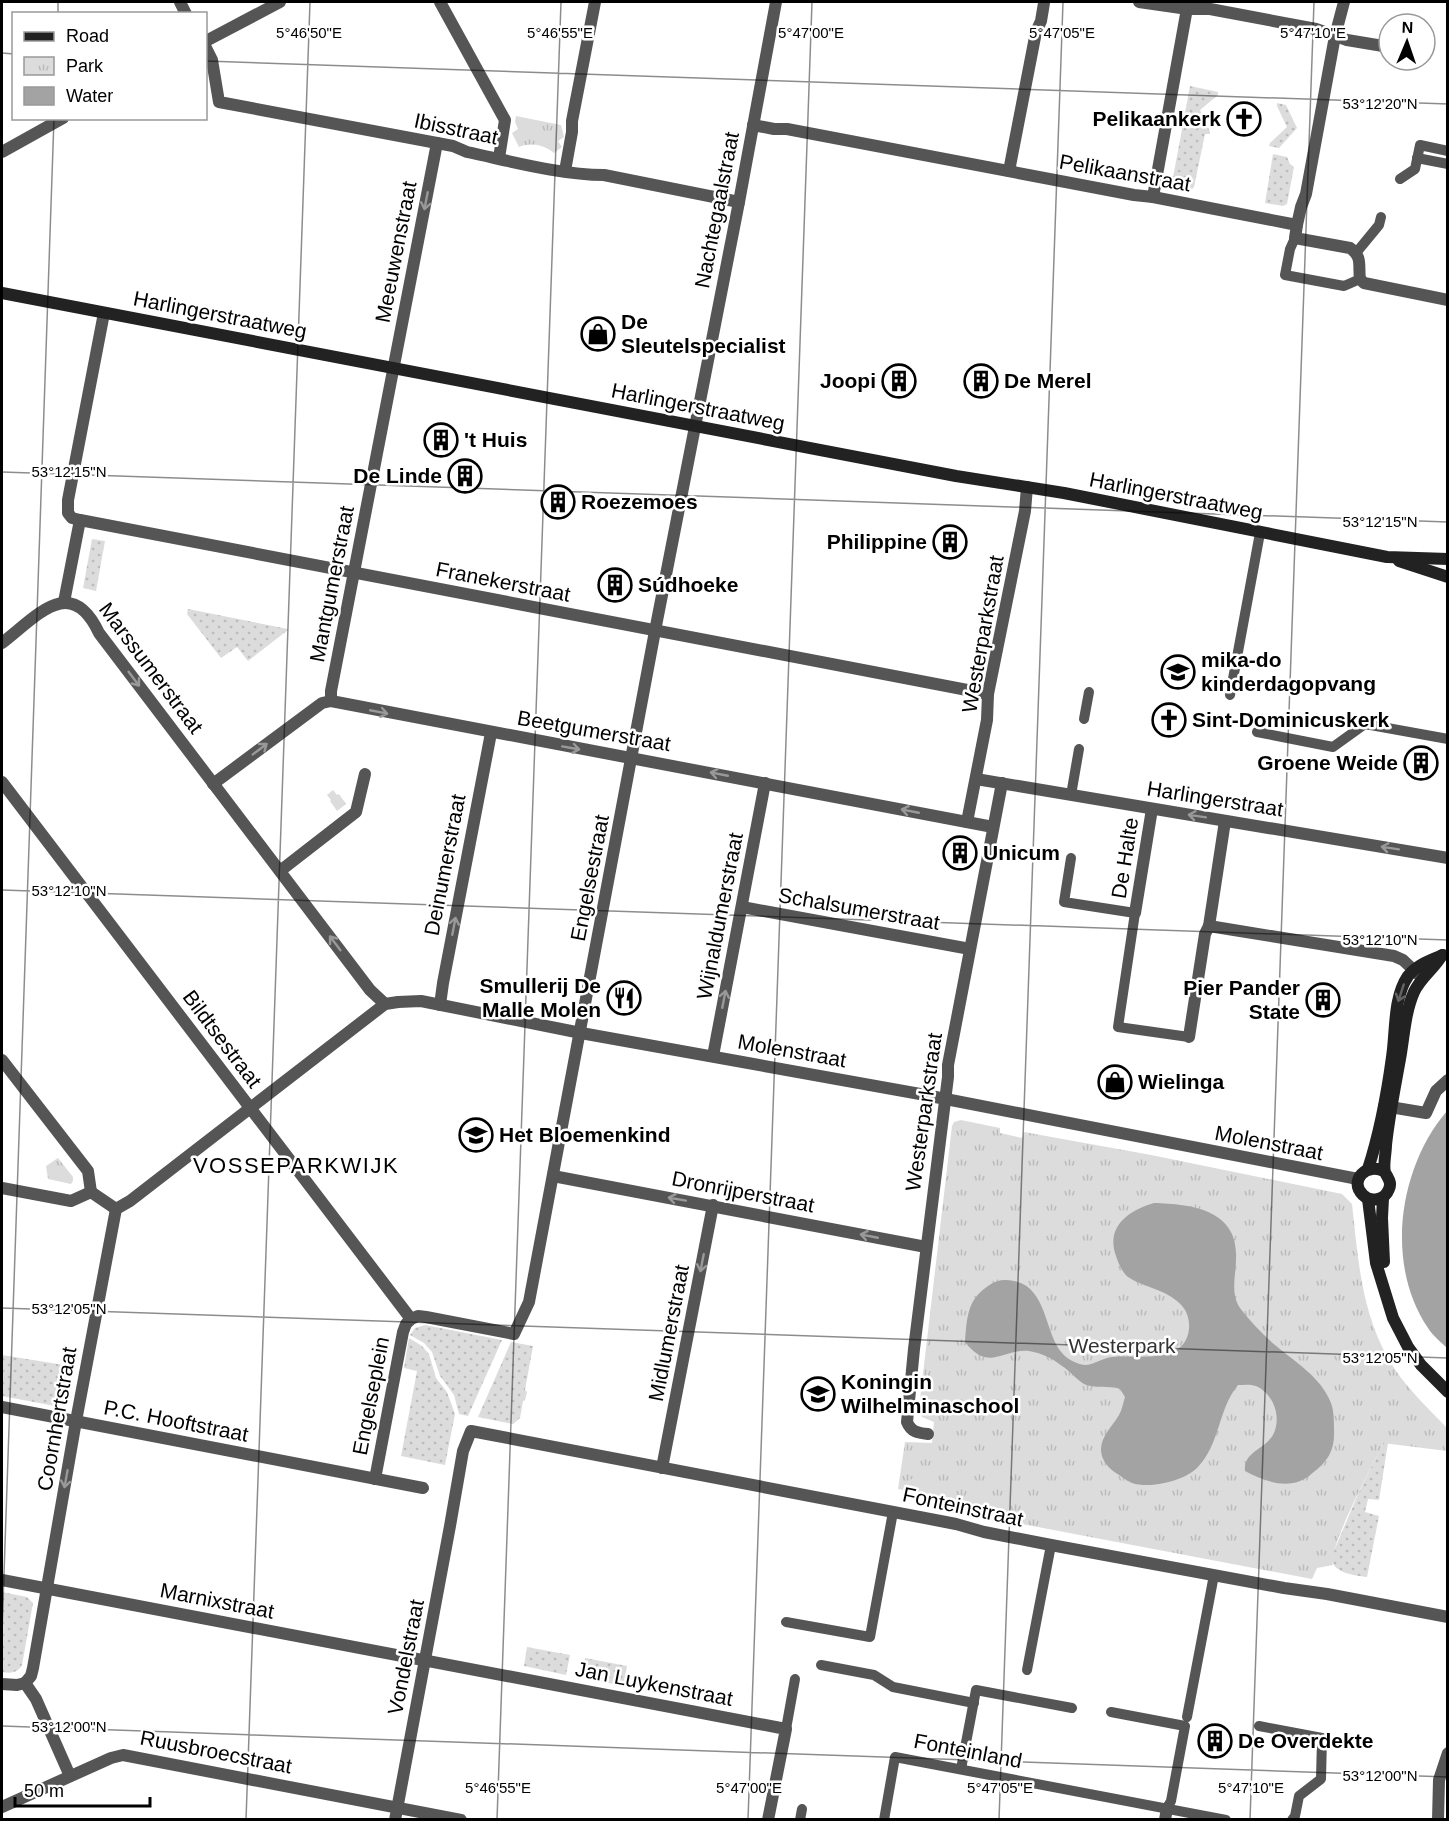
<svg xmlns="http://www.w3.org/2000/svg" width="1449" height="1821" font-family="Helvetica,sans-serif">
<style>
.grass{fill:url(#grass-dots)}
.park{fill:url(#park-tufts)}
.pitch{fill:#dcdcdc}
.water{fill:#a3a3a3}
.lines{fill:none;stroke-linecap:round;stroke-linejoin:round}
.service{stroke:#555;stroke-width:10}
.minor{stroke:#555;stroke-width:12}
.tertiary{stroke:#555;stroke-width:12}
.secondary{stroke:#222;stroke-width:12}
.oneway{stroke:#999}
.oneway2{stroke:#646464}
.ticks{fill:none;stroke:#000;stroke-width:1.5;stroke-opacity:0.45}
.labels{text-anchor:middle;stroke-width:5;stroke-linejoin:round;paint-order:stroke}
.poi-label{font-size:21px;font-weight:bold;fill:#000;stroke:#fff;text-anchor:start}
.street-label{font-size:21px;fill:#000;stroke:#fff}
.park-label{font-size:21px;fill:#333;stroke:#fff}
.neighbourhood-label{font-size:22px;letter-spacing:1.5px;fill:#000;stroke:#fff}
.ticks-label{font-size:15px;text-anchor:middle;fill:#000;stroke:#fff;stroke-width:5;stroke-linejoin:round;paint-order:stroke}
</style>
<defs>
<pattern id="grass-dots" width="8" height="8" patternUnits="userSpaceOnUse" patternTransform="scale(1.5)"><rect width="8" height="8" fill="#dcdcdc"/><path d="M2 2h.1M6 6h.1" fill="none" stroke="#bbb" stroke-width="1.8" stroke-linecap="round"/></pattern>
<pattern id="park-tufts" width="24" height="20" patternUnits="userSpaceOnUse" patternTransform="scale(1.5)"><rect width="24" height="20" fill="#dcdcdc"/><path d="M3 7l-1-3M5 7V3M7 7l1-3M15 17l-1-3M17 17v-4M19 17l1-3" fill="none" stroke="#bbb"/></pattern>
</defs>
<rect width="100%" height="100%" fill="#fff"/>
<g class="grass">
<path d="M 1190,86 L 1218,92 L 1218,95 L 1200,110 L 1210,132 L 1210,134 L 1205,134 L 1194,187 L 1192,189 L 1173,185 L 1172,183 Z"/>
<path d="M 1277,103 L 1286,105 L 1297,128 L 1279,148 L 1269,146 L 1270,143 L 1287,127 L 1277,106 Z"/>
<path d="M 1273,154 L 1287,157 L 1290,164 L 1294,167 L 1287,204 L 1283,206 L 1265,203 Z"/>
<path d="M 92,539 L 105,541 L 96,591 L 83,588 Z"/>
<path d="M 188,609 L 288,629 L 288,630 L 248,661 L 237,647 L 221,658 L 187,614 Z"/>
<path d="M 425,1325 L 502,1340 L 468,1416 L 459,1414 L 454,1395 L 440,1376 L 432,1352 L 424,1343 L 410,1335 L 415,1328 Z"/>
<path d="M 409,1338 L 422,1346 L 429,1354 L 436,1378 L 447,1392 L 455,1414 L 445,1465 L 401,1456 L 417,1371 L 404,1368 Z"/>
<path d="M 511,1342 L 533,1346 L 525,1390 L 527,1392 L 525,1400 L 523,1401 L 520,1418 L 513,1424 L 478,1417 Z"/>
<path d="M 2,1355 L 70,1366 L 62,1405 L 55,1406 L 2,1396 Z"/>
<path d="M 1383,1443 L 1388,1443 L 1379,1500 L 1368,1499 L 1365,1512 L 1379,1516 L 1367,1577 C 1354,1575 1334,1574 1331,1558 L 1358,1494 Z"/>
<path d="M 2,1592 L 27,1597 L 33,1603 L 22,1665 C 17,1674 10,1673 2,1672 Z"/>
<path d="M 527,1647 L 570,1655 L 566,1675 L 524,1666 Z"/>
<path d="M 585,1658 L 627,1666 L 623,1686 L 581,1677 Z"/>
</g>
<g class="park">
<path d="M 516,116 L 561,125 L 564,137 L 558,141 L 562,147 L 554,153 C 544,145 532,142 519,147 L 512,133 L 518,129 L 515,122 Z"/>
<path d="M 333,790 L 337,795 L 339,794 L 346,804 L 337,811 L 330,801 L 331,800 L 327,795 Z"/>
<path d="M 961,1120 L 1000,1128 L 1000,1133 L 1022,1138 L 1024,1132 L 1151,1155 L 1342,1194 L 1352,1204 C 1358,1258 1361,1310 1388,1358 C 1403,1385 1427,1407 1447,1428 L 1447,1451 L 1383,1443 C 1374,1463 1327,1549 1333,1565 L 1317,1568 L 1312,1579 L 985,1517 L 970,1503 L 898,1489 L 905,1442 L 932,1443 L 934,1422 L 922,1417 L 919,1408 L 952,1126 L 954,1122 Z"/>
<path d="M 58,1158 L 73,1177 L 73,1181 L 71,1184 L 48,1179 L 46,1166 Z"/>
</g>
<path class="pitch" d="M 910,1479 L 949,1486 L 947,1498 L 908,1491 Z"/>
<g class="water">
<path d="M 1447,1111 L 1447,1348 C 1441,1342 1433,1336 1428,1328 C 1385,1265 1398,1168 1447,1111 Z"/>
<path d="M 1154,1203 C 1192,1204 1239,1210 1236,1259 C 1236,1275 1230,1293 1240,1308 C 1250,1321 1262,1334 1275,1345 C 1295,1362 1321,1377 1331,1403 C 1334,1411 1334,1422 1334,1430 C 1335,1453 1326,1463 1309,1476 C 1289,1491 1264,1481 1245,1471 C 1243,1452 1264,1450 1273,1435 C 1282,1418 1274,1394 1256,1386 C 1250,1384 1244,1385 1238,1385 C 1218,1409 1220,1445 1197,1468 C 1184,1481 1150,1489 1132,1483 C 1127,1481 1121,1476 1116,1473 C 1111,1470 1104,1463 1102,1456 C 1097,1440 1112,1427 1119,1415 C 1122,1410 1123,1403 1125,1397 L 1120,1389 C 1109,1385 1094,1389 1084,1384 C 1076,1379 1070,1371 1062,1366 C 1052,1358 1041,1353 1029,1351 C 1004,1348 989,1373 965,1342 C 967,1318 967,1300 988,1286 C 996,1280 1004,1279 1014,1281 C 1047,1287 1044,1332 1062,1353 C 1067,1359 1078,1365 1086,1365 C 1095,1364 1103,1358 1112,1357 C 1136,1354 1185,1366 1189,1329 C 1190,1318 1186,1308 1177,1301 C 1163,1289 1143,1287 1128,1277 C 1121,1271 1118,1262 1115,1253 C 1107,1225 1130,1210 1154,1203 Z"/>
</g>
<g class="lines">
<g class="service">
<path d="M 1417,158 L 1448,164"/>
<path d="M 1400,179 L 1415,169 L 1420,145 L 1448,151"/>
<path d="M 1295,238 L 1290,249 L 1285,275 L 1344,286 L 1360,279"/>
<path d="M 1356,253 L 1379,225 L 1381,217"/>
<path d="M 1230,695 L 1260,533"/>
<path d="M 1084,719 L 1089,692"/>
<path d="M 1257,732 L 1333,747 L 1365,724 L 1448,739"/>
<path d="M 1071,795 L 1079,749"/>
<path d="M 1071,858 L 1064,902 L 1135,913 L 1118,1027 L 1189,1037"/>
<path d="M 786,1622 L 870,1637 L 893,1512"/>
<path d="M 821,1665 L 874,1675 L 893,1687 L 974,1703"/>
<path d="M 1027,1670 L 1051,1545"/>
<path d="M 1111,1712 L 1185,1726 L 1171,1801 L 1167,1808"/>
<path d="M 1187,1717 L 1214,1575"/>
<path d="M 1259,1726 L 1322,1738 L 1321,1779 L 1299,1796 L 1295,1816 L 1292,1820"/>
<path d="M 786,1729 L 795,1679"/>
<path d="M 961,1769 L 976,1690 L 1072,1708"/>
<path d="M 800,1820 L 802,1809"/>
<path d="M 884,1820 L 895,1757 L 1226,1820"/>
</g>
<g class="minor">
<path d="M 180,2 L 186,14"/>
<path d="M 440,2 L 505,120 L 499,158"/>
<path d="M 1139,2 L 1188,9 L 1210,9 L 1316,29 L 1347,40 L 1389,47"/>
<path d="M 206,41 L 280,2"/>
<path d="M 206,48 L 212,60 L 219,102 L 453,146 L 467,152 C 510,161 561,175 604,175 L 739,202"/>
<path d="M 753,125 L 774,129 L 787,129 L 1134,195 L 1153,197 L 1297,225 L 1295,238 L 1350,248 C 1363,257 1358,266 1360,279 L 1364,283 L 1448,300"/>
<path d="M 2,152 L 63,118"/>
<path d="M 565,171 L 572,132 L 572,121 L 595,2"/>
<path d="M 1009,171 L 1036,32 L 1041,21 L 1044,3"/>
<path d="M 1153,197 L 1188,3"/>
<path d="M 1297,225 L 1301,207 L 1306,194 L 1335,36 L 1344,2"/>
<path d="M 80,520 L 988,694"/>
<path d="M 64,602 L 80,520 L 72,518 L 68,513 L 68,500 L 104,313"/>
<path d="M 2,643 C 36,617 71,573 99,633 L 370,990 L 385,1004"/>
<path d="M 331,701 L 331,691 L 437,143"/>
<path d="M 976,779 L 1448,858"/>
<path d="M 213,784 L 322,703 L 331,701 L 993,827"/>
<path d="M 1225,821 L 1209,926 L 1394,956 L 1403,960 L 1421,977"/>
<path d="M 967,822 L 987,720 L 988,694 L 1025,511 L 1027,487"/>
<path d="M 280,871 L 356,812 L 365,774"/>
<path d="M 742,907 L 970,949"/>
<path d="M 1135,913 L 1152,809"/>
<path d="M 440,1005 L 443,983 L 491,733"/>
<path d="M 1189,1037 L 1205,934 L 1209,926"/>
<path d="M 713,1056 L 765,783"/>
<path d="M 2,1060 L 88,1171 L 91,1192"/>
<path d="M 1384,1106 L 1426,1113 L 1436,1091 L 1448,1080"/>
<path d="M 553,1176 L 926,1247"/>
<path d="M 2,1188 L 71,1201 L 91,1192 L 116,1209"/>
<path d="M 2,1407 L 423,1488"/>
<path d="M 928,1434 C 918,1433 911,1432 907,1422 L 914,1349 L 948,1077 L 948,1065 L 1002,783"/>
<path d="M 662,1468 L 713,1205"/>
<path d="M 375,1479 L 403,1332 L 406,1324 L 411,1319"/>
<path d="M 2,1580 L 786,1729 L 768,1820"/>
<path d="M 2,1684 L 17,1685 L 25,1683"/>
<path d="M 70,1776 L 36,1699 L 25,1683 L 31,1676 L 33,1668 L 76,1421 L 116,1209 L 130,1201 L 385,1004 L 398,1002 L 421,1001 L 581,1033 L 920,1094 L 1358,1179"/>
<path d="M 2,1807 L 111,1758 L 123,1755 L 461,1820"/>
<path d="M 1165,1820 L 1167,1808"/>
<path d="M 1438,1820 L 1439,1780 L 1448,1753"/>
</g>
<g class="tertiary">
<path d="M 2,782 L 411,1319 L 418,1316 L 426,1317 L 514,1334 L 529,1302 L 655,631 L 739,202 L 776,2"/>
<path d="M 395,1820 L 450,1526 L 463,1451 L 471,1431 L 956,1524 L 984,1532 L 1051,1545 L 1284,1588 L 1327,1594 L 1448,1617"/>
</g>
<g class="secondary">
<path d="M 2,293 L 956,476 L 1064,493 L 1387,557 L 1448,559"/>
<path d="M 1399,561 L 1448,577"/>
<path d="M 1368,1169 C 1380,1132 1387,1094 1392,1057 C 1396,1031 1393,998 1408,976 C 1417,965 1430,960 1443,955"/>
<path d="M 1385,1172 C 1367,1161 1348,1181 1363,1195 C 1371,1203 1385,1200 1389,1189 C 1392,1182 1388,1179 1385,1172 C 1383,1166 1386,1152 1386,1145 C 1389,1116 1395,1087 1400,1059 C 1404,1037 1405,1012 1414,992 C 1421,977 1434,969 1442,955"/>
<path d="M 1383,1198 L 1382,1218 L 1384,1262"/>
<path d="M 1368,1199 L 1376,1263 L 1393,1318 L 1408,1347 L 1421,1365 L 1448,1392"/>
</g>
</g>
<defs><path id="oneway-shaft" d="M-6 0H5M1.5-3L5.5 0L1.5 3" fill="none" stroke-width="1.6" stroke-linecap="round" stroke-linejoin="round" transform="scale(1.5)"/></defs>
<g class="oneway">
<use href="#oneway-shaft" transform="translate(426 201) rotate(101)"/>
<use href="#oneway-shaft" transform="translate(134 679) rotate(53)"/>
<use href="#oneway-shaft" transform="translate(379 712) rotate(11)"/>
<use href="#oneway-shaft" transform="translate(571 748) rotate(10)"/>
<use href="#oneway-shaft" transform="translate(260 749) rotate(-37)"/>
<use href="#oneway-shaft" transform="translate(719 774) rotate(-169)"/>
<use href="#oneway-shaft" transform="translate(910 811) rotate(-169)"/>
<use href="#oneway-shaft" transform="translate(1197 816) rotate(-171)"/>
<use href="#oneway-shaft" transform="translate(1390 848) rotate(-171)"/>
<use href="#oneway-shaft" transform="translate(454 926) rotate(-79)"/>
<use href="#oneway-shaft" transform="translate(335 943) rotate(-127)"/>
<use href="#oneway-shaft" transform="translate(724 999) rotate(-79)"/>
<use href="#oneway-shaft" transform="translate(677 1199) rotate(-170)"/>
<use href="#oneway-shaft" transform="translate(869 1236) rotate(-169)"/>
<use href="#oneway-shaft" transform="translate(702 1263) rotate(101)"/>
<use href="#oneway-shaft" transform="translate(66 1479) rotate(100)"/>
</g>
<use class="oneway2" href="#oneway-shaft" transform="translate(1401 993) rotate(108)"/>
<path class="ticks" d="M 58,14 L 58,2M 2,53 L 14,54M 206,61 L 1448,104M 2,472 L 1448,522M 2,890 L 1448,940M 2,1308 L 1448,1358M 2,1632 L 54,118M 2,1726 L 1448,1777M 246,1820 L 310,2M 497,1820 L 561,2M 748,1820 L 812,2M 999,1820 L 1063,2M 1250,1820 L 1314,2"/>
<defs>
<g id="church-ring" transform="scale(1.725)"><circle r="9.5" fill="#fff" stroke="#000" stroke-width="1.5"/><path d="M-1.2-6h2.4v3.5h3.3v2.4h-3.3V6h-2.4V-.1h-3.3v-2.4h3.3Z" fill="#000"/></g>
<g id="shop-ring" transform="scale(1.725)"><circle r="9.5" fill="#fff" stroke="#000" stroke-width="1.5"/><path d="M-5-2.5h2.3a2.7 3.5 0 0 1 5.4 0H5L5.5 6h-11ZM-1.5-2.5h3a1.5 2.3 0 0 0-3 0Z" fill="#000"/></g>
<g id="building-ring" transform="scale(1.725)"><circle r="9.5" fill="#fff" stroke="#000" stroke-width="1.5"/><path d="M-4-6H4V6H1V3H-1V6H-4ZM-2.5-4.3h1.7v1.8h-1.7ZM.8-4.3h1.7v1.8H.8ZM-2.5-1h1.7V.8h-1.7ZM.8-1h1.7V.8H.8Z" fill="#000"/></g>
<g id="school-ring" transform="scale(1.725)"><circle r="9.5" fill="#fff" stroke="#000" stroke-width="1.5"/><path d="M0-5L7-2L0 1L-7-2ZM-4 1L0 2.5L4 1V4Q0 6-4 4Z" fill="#000"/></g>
<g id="restaurant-ring" transform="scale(1.725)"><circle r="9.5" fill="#fff" stroke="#000" stroke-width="1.5"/><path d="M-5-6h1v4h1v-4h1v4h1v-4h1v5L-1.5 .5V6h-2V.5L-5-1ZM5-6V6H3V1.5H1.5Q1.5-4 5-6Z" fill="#000"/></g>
</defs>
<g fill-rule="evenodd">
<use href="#church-ring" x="1244" y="119"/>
<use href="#shop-ring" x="598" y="334"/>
<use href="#building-ring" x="899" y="381"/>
<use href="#building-ring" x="981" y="381"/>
<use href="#building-ring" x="441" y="440"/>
<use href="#building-ring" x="465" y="476"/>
<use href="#building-ring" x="558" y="502"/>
<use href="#building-ring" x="950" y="542"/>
<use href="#building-ring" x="615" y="585"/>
<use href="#school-ring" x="1178" y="672"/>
<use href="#church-ring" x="1169" y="720"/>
<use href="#building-ring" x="1421" y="763"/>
<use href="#building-ring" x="960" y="853"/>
<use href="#restaurant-ring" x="624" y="998"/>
<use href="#building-ring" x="1323" y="1000"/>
<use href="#shop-ring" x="1115" y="1082"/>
<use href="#school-ring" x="476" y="1135"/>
<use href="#school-ring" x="818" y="1394"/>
<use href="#building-ring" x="1215" y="1741"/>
</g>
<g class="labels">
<g class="poi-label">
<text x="1221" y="126" text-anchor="end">Pelikaankerk</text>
<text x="621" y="329">De<tspan x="621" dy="24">Sleutelspecialist</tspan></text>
<text x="876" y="388" text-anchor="end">Joopi</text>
<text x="1004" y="388">De Merel</text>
<text x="464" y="447">'t Huis</text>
<text x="442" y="483" text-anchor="end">De Linde</text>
<text x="581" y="509">Roezemoes</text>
<text x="927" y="549" text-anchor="end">Philippine</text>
<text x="638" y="592">Súdhoeke</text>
<text x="1201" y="667">mika-do<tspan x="1201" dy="24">kinderdagopvang</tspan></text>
<text x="1192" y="727">Sint-Dominicuskerk</text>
<text x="1398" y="770" text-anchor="end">Groene Weide</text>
<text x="983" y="860">Unicum</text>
<text x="601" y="993" text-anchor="end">Smullerij De<tspan x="601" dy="24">Malle Molen</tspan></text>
<text x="1300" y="995" text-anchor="end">Pier Pander<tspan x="1300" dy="24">State</tspan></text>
<text x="1138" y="1089">Wielinga</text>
<text x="499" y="1142">Het Bloemenkind</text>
<text x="841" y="1389">Koningin<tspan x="841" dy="24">Wilhelminaschool</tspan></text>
<text x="1238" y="1748">De Overdekte</text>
</g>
<g class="street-label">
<text transform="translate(456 129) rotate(12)" y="7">Ibisstraat</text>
<text transform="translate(1125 173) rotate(10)" y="7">Pelikaanstraat</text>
<text transform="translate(717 210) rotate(-79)" y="7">Nachtegaalstraat</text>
<text transform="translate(396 252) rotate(-79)" y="7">Meeuwenstraat</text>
<text transform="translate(220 315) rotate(11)" y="7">Harlingerstraatweg</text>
<text transform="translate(698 407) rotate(11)" y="7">Harlingerstraatweg</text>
<text transform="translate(1176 496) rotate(11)" y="7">Harlingerstraatweg</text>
<text transform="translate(503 582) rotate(11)" y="7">Franekerstraat</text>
<text transform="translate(332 584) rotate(-79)" y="7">Mantgumerstraat</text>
<text transform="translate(983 634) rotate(-80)" y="7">Westerparkstraat</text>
<text transform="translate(151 668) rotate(53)" y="7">Marssumerstraat</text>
<text transform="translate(594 731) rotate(10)" y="7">Beetgumerstraat</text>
<text transform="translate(1215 799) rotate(9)" y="7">Harlingerstraat</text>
<text transform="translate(1125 858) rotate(-81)" y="7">De Halte</text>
<text transform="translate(445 865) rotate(-79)" y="7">Deinumerstraat</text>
<text transform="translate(590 878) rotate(-79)" y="7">Engelsestraat</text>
<text transform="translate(859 909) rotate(10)" y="7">Schalsumerstraat</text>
<text transform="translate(720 916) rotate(-79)" y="7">Wijnaldumerstraat</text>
<text transform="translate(222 1039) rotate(53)" y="7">Bildtsestraat</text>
<text transform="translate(792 1051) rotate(10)" y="7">Molenstraat</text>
<text transform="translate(924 1112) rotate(-82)" y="7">Westerparkstraat</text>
<text transform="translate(1269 1143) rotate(11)" y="7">Molenstraat</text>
<text transform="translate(743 1192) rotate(11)" y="7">Dronrijperstraat</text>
<text transform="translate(669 1333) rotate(-79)" y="7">Midlumerstraat</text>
<text transform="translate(371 1396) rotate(-79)" y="7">Engelseplein</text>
<text transform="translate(57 1419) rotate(-80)" y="7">Coornhertstraat</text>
<text transform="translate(176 1421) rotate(11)" y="7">P.C. Hooftstraat</text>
<text transform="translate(963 1507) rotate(12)" y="7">Fonteinstraat</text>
<text transform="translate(217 1601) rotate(11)" y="7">Marnixstraat</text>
<text transform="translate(406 1657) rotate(-79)" y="7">Vondelstraat</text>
<text transform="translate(654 1684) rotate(11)" y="7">Jan Luykenstraat</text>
<text transform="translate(968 1751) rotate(11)" y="7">Fonteinland</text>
<text transform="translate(216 1752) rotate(11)" y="7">Ruusbroecstraat</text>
</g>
<g class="park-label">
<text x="1122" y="1353">Westerpark</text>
</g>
<g class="neighbourhood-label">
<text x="296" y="1173">VOSSEPARKWIJK</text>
</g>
</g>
<g class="ticks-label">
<text x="309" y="38">5°46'50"E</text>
<text x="560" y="38">5°46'55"E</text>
<text x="811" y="38">5°47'00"E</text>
<text x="1062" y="38">5°47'05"E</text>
<text x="1313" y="38">5°47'10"E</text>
<text x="1380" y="109">53°12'20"N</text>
<text x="69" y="477">53°12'15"N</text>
<text x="1380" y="527">53°12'15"N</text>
<text x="69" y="896">53°12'10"N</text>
<text x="1380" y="945">53°12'10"N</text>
<text x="69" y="1314">53°12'05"N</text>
<text x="1380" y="1363">53°12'05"N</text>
<text x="69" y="1732">53°12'00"N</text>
<text x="1380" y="1781">53°12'00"N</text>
<text x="498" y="1793">5°46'55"E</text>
<text x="749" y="1793">5°47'00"E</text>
<text x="1000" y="1793">5°47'05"E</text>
<text x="1251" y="1793">5°47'10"E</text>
</g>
<rect width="1449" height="1821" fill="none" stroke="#000000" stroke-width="6"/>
<rect x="12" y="12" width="195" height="108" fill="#ffffff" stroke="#999999" stroke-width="1.5"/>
<rect x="24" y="32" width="30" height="9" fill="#222222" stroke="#999999" stroke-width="1.5"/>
<text x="66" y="42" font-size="18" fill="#000000">Road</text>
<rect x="24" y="57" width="30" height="18" fill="url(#park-tufts)" stroke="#999999" stroke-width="1.5"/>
<text x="66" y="72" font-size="18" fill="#000000">Park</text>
<rect x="24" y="87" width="30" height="18" fill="#a3a3a3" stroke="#999999" stroke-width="1.5"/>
<text x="66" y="102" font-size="18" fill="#000000">Water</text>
<g transform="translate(1407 42) rotate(2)"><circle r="28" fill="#ffffff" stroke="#999999" stroke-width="1.5"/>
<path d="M0-4.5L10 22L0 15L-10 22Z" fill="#000000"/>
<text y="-9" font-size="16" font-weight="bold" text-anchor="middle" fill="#000000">N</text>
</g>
<path d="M15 1797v9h135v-9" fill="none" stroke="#000000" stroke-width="3"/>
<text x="24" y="1797" font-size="18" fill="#000000" stroke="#ffffff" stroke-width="4.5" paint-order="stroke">50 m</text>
</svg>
